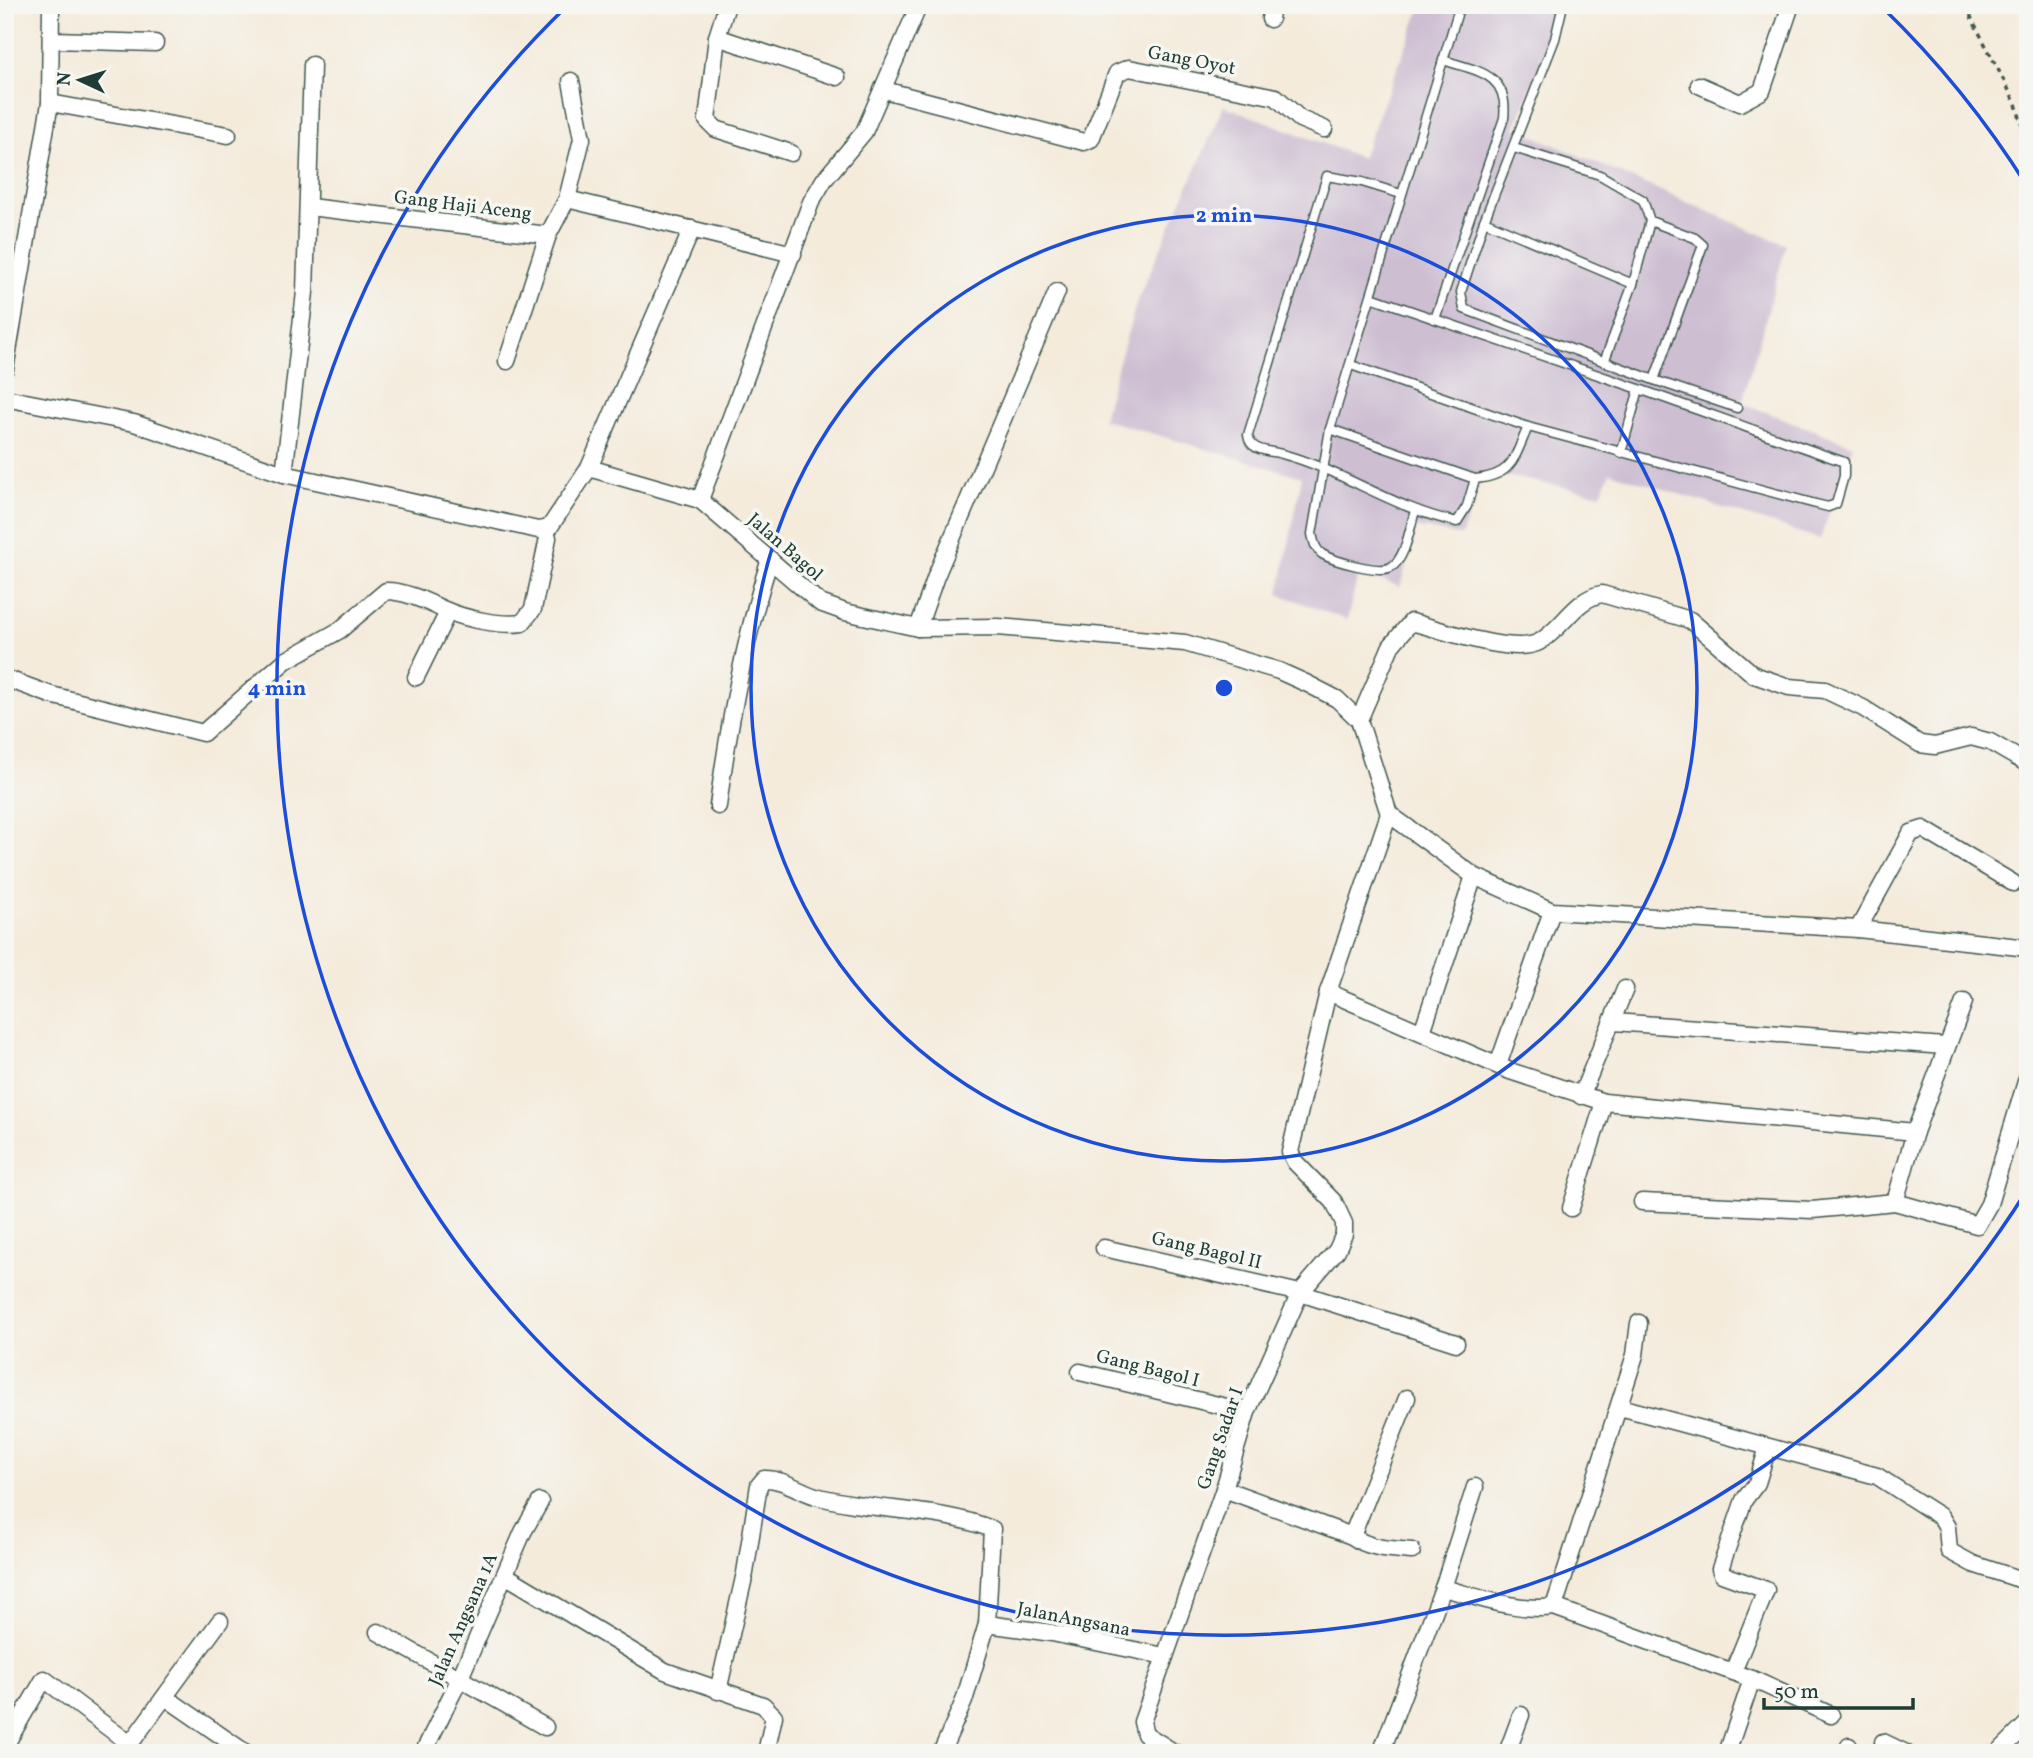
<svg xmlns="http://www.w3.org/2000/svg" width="2033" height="1758" font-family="Vollkorn,serif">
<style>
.industrial{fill:#cdbed2}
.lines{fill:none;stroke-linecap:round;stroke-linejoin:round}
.lane-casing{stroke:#3f574d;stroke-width:11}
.street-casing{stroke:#3f574d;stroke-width:19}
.path{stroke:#3f574d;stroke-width:3.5;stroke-dasharray:5 5;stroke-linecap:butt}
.lane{stroke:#fff;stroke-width:8}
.street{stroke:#fff;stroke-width:16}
.ring{fill:none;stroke:#1d4ed8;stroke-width:3.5}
.labels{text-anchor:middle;stroke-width:7;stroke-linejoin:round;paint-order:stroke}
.street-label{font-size:19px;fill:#1f3d34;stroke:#f6f6f2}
.centre{fill:#1d4ed8;stroke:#f6f6f2;stroke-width:3.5}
.ring-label{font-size:21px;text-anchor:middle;font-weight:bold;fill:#1d4ed8;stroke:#f6f6f2;stroke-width:7;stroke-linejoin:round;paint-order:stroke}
</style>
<rect width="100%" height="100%" fill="#f6f6f2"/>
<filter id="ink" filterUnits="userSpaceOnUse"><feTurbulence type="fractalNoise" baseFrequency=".0143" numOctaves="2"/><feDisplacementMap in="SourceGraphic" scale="14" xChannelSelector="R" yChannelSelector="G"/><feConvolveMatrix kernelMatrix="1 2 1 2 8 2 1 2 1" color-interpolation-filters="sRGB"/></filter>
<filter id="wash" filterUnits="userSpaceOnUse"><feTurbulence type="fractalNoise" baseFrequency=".00686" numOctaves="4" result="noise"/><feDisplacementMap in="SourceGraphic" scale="28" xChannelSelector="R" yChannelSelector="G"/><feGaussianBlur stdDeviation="1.57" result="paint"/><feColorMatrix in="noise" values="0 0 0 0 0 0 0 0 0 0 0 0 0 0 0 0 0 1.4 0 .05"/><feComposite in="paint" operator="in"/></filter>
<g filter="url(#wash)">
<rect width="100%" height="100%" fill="#f4ebdb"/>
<path class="industrial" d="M 1422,5 L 1564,5 L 1515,128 L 1786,245 L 1742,403 L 1853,445 L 1820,539 L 1610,472 L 1601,494 L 1484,472 L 1461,536 L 1417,527 L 1400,587 L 1359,571 L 1347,620 L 1279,594 L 1302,477 L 1102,419 L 1137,301 L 1224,106 L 1362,158 Z"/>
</g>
<g filter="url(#ink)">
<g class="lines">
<g class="lane-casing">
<g id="lane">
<path d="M 1563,5 L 1555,39 L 1484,221 L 1461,292 L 1464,309 L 1654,380 L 1737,408"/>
<path d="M 1514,148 L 1600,175 L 1643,200 L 1650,221 L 1633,284 L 1604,362"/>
<path d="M 1401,194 L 1362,182 L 1327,176 L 1248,435 C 1250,452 1268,450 1282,454 C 1342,470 1394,509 1457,522 L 1467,506 L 1475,479"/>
<path d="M 1484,221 L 1633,284"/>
<path d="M 1650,221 L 1695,238 L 1703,245 L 1654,380"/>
<path d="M 1371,297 L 1639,389 L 1621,453"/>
<path d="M 1435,319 L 1504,118 C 1509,73 1477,71 1443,60"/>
<path d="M 1351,365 L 1528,427 L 1812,503 L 1828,507 L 1836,504 L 1844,476 L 1844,462 L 1639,389"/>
<path d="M 1330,429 L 1475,479 C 1513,476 1514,458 1528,427"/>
<path d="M 1415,511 C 1410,526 1406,559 1391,567 C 1380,574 1333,561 1322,554 C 1315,549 1314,542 1312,534 L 1330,429 L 1460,5"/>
</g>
</g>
<g class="street-casing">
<g id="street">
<path d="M 727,5 L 717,37 L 707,120 L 716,129 L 791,153"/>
<path d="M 1270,19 L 1272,5"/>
<path d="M 717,37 L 837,77"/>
<path d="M 53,40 L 155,43"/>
<path d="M 1699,85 L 1740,103 L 1762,91 L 1791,5"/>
<path d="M 884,90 L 1084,142 L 1091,139 L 1117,73 L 1129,68 L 1276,97 L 1300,119 L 1324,129"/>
<path d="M 50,103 L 228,135"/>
<path d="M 567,199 L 582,139 L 571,81"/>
<path d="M 309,207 L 548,235 L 567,199 L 793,254"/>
<path d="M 507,361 L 548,235"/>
<path d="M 5,369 L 50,103 L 51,5"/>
<path d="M 5,398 L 134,423 L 284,474 L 538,530 L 549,528 L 589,468 L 700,500 L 820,603 L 845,612 L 918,628 L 998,627 L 1185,643 L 1279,671 L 1308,684 L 1337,699 L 1359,720 L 1389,814"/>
<path d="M 589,468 L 692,229"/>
<path d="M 284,474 L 305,292 L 312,65"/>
<path d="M 700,500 L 811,202 L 824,180 L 864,132 L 919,5"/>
<path d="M 918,628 L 936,576 L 1057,292"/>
<path d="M 416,677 L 448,612"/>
<path d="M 5,678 L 51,695 L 203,733 L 285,661 L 340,630 L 386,591 C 406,591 427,602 445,610 C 465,619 501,626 522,623 L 533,609 L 548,538 L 546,529"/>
<path d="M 1359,720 L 1391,646 L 1411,622 C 1440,629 1514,656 1539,642 C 1563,629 1574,599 1602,594 L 1690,620 L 1754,675 L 1789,687 L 1825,690 L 1863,708 L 1920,744 L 1935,746 L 1971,737 L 1990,742 L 2028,764"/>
<path d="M 718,806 C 729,723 744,639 770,559"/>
<path d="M 1389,814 L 1474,876 L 1552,911 L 1858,929 L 2028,948"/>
<path d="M 1858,929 L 1911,833 L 1923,829 L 2013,883"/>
<path d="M 1328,992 L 1510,1071 L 1604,1102 L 1915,1132"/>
<path d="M 1614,1022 L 1945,1046"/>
<path d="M 1422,1032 L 1474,876"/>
<path d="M 1498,1065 L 1552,911"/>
<path d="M 1581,1096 L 1625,989"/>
<path d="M 1642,1202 L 1812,1210 L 1895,1202 L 1977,1225 L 1989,1204 L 2028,1075"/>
<path d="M 1895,1202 L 1915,1132 L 1964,1002"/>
<path d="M 1571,1208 L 1604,1102"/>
<path d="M 1104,1248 L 1300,1293 L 1456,1343"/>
<path d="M 1080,1372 L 1247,1412"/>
<path d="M 1620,1407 L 1877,1476 L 1941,1517 L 1947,1527 L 1949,1551 L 1973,1564 L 2028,1582"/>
<path d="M 1224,1489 L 1352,1536 L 1407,1398"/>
<path d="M 1352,1536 C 1369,1549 1391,1549 1412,1551"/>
<path d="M 505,1575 L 665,1671 L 763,1705 L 774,1716 L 766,1753"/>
<path d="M 1443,1588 L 1475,1487"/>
<path d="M 1554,1607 L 1635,1355 L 1639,1323"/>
<path d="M 378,1632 L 545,1727"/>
<path d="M 1733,1672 L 1766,1590 L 1722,1574 L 1720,1569 L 1744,1500 L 1757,1483 L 1768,1447"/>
<path d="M 718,1691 L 745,1573 L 759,1485 L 764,1479 C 782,1478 799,1491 816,1496 C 873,1512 936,1507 992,1529 L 987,1624"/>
<path d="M 165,1697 L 246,1753"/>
<path d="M 1883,1742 L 1906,1753"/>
<path d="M 5,1746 L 44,1679 L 130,1744 L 220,1621"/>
<path d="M 423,1753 L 460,1678 L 523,1532 L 540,1502"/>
<path d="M 941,1753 L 964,1701 L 987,1624 L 1052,1633 L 1164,1656"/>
<path d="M 1175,1753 L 1145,1734 L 1142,1722 L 1224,1489 L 1247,1412 L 1300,1293 L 1337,1250 L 1344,1234 L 1344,1223 L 1334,1202 L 1295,1162 L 1290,1152 L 1328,992 L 1389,814"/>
<path d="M 1381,1753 L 1443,1588 C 1478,1597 1518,1612 1554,1607 L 1752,1679 L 1831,1715"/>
<path d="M 1507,1753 L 1521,1715"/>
<path d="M 1727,1753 L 1752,1679"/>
<path d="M 1846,1753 L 1849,1746"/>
<path d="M 1998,1753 L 2028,1723"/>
</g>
</g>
<path class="path" d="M 1969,5 L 1971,17 L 2016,104 L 2028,146"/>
<use href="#lane" class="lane"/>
<use href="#street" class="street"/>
</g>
</g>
<g class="ring">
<circle cx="1224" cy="688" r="473"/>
<path d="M2027 1190A947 947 0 1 1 566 7M1882 7A947 947 0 0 1 2027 186"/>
</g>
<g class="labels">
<g class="street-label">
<text transform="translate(1192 59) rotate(11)" y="7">Gang Oyot</text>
<text transform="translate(463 204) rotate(7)" y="7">Gang Haji Aceng</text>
<text transform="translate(786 546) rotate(41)" y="7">Jalan Bagol</text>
<text transform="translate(1207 1249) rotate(13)" y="7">Gang Bagol II</text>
<text transform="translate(1148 1367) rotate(14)" y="7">Gang Bagol I</text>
<text transform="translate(1219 1438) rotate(-71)" y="7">Gang Sadar I</text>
<text transform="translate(1074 1618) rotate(11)" y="7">JalanAngsana</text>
<text transform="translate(462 1619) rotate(-66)" y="7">Jalan Angsana 1A</text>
</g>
</g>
<circle cx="1224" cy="688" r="10" class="centre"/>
<g class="ring-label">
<text x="1224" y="222">2 min</text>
<text x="277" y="695">4 min</text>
</g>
<rect width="2033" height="1758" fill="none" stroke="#f6f6f2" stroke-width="28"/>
<g transform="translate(80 80) rotate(274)" stroke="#f6f6f2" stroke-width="5" paint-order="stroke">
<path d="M0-5L12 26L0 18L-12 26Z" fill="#1f3d34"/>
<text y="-10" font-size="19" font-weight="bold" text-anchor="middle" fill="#1f3d34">N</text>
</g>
<path d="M1764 1698v10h149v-10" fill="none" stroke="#1f3d34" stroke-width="3.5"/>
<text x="1774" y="1698" font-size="21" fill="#1f3d34" stroke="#f6f6f2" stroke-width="5" paint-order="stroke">50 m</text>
</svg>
